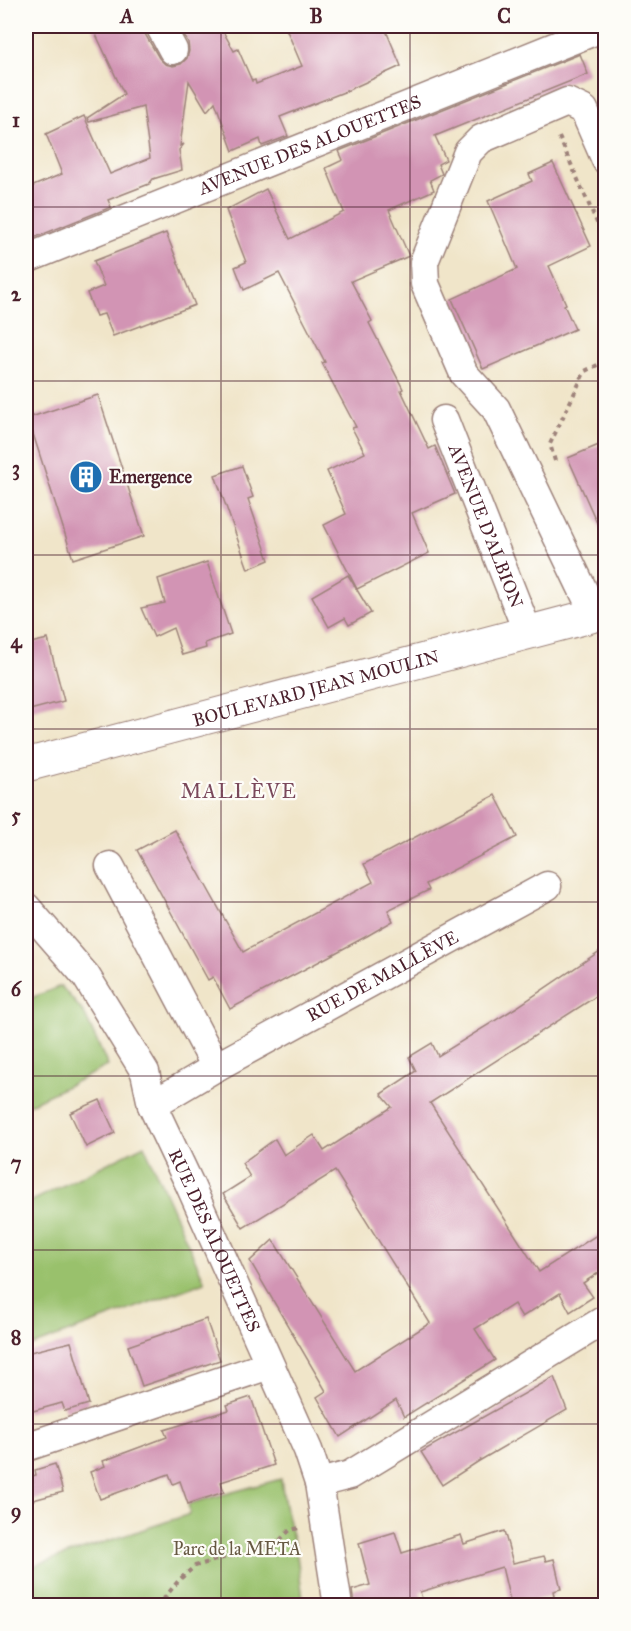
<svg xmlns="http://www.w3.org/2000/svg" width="631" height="1631" font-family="'IM FELL Great Primer',serif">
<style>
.green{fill:#99c16c;stroke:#72704c;stroke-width:1.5}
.building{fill:#d294b4}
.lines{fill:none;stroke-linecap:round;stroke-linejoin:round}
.street-casing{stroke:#9d827a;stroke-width:31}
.primary-casing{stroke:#9d827a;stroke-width:35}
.path{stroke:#9d827a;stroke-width:4;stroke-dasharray:4.5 4.5;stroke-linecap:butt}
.street{stroke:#fff;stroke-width:28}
.primary{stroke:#fff;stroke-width:33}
.grid{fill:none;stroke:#4a1f2b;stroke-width:1.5;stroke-opacity:0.55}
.labels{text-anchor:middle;stroke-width:4.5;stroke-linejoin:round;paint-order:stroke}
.street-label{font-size:18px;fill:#4a1f2b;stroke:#fdfcf7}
.poi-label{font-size:18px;font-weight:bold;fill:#4a1f2b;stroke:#fdfcf7;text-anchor:start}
.park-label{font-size:18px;fill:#665842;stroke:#fdfcf7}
.neighbourhood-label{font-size:20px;letter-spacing:1.5px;fill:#7a485b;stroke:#fdfcf7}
.neatline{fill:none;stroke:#4a1f2b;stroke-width:2}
.grid-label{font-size:20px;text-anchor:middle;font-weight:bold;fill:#4a1f2b}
</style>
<rect width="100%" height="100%" fill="#fdfcf7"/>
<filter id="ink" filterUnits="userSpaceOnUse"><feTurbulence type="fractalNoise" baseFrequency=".0167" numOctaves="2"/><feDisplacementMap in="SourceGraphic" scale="12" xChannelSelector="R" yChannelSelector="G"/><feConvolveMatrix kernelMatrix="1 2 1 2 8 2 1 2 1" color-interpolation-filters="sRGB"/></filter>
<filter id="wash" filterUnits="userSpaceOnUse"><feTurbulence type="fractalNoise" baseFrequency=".008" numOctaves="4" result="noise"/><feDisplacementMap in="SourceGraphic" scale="24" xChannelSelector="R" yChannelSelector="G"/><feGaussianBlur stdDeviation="1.35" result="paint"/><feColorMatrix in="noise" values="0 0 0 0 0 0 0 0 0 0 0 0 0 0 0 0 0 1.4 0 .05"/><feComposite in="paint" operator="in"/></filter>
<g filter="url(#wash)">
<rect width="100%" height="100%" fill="#f0e5c9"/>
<g class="green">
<path d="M 61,986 L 84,1013 L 108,1066 L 26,1106 L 26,1000 Z"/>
<path d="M 144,1145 L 205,1282 L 26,1348 L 26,1204 Z"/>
<path d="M 281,1479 L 285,1506 L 297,1556 L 304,1605 L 26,1605 L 26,1568 L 190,1514 L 188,1504 Z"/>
</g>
<g id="blocks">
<g class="building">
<path d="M 92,26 L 144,26 L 145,34 L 159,58 L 165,64 L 173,66 L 181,64 L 187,58 L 189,51 L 188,42 L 178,26 L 220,26 L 234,51 L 238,49 L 252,81 L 255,80 L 256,84 L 302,66 L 285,26 L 384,26 L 401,66 L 344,92 L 280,117 L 288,136 L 262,146 L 260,139 L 233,151 L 215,102 L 207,111 L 189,81 L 180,146 L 184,144 L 179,150 L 182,170 L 153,179 L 149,184 L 108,200 L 111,207 L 26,241 L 26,189 L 62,174 L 46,134 L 84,116 L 110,174 L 150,158 L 143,107 L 89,122 L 87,118 L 124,94 Z"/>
<path d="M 580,54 L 588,74 L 435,136 L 446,160 L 438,164 L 442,174 L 430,180 L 434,190 L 389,210 L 409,256 L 351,281 L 372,321 L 369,323 L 403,389 L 401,390 L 429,449 L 435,446 L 455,494 L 412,513 L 429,553 L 357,589 L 324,525 L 346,514 L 327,471 L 365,453 L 352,428 L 356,427 L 322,363 L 325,362 L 279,273 L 244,290 L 235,267 L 246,262 L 226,210 L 266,189 L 290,239 L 344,212 L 326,168 L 343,160 L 339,151 Z"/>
<path d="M 553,163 L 591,246 L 549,266 L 566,304 L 564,305 L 575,329 L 483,369 L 452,299 L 517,269 L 488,201 L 532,181 L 529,174 Z"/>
<path d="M 166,233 L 195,305 L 113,336 L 104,314 L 96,316 L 87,293 L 104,286 L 94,261 Z"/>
<path d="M 98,395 L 144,536 L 73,559 L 28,418 Z"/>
<path d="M 606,442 L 606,543 L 568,458 Z"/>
<path d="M 242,466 L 253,497 L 248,499 L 269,560 L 248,569 L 215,475 Z"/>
<path d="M 207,562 L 231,634 L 205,643 L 206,648 L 182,655 L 173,628 L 154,637 L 141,608 L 165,603 L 158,579 Z"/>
<path d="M 348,575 L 371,613 L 349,625 L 345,618 L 329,627 L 312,596 Z"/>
<path d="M 48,639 L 64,701 L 26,711 L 26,644 Z"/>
<path d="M 495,795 L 517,837 L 426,884 L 429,890 L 388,910 L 393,921 L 367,936 L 230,1009 L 213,977 L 208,980 L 137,850 L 175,830 L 243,952 L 373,882 L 364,864 Z"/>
<path d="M 606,947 L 606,990 L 430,1103 L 539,1272 L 606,1229 L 606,1268 L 583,1283 L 593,1297 L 570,1312 L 560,1293 L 522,1317 L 514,1304 L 475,1329 L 495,1360 L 404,1417 L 396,1400 L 340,1437 L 317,1397 L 326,1391 L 250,1261 L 273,1240 L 355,1371 L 430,1323 L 335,1171 L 243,1228 L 223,1194 L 250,1177 L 242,1163 L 275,1139 L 284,1155 L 314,1135 L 324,1151 L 392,1107 L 381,1094 L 416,1071 L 409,1057 L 432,1043 L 438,1056 L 517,1007 Z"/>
<path d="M 100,1100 L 115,1133 L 86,1147 L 70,1113 Z"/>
<path d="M 206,1319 L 220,1360 L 142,1386 L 128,1346 Z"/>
<path d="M 71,1342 L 89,1404 L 65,1411 L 62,1403 L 26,1413 L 26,1353 Z"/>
<path d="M 554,1377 L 567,1410 L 479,1461 L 442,1485 L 421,1452 Z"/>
<path d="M 251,1397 L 274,1465 L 221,1482 L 224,1492 L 188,1504 L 180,1481 L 173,1484 L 169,1474 L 100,1499 L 90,1472 L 105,1466 L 103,1461 L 167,1437 L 164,1430 L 229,1410 L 227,1405 Z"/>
<path d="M 55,1464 L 63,1492 L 26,1502 L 26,1478 L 36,1475 L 35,1470 Z"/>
<path d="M 504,1531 L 513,1563 L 544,1556 L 546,1561 L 554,1559 L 561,1589 L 553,1591 L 554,1596 L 511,1605 L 502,1567 L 420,1592 L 424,1605 L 354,1605 L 352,1590 L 370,1585 L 359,1543 L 395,1532 L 402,1553 L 461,1535 L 464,1544 Z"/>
</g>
</g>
</g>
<g filter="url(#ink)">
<use href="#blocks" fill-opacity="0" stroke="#9d827a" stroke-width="1.5"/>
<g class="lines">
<g class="street-casing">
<g id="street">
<path d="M 160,26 L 173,50"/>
<path id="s1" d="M 26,259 L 594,31"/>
<path id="s2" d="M 444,420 L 528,633"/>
<path d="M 595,615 L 496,409 L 464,374 L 425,284 L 424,262 L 468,152 L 481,139 L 567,102 L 584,110 L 606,160"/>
<path d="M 110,866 L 216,1067"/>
<path id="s3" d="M 26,907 L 86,976 L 145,1072 L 152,1105 L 189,1183 L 308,1450 L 319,1483 L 338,1606"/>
<path id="s4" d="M 152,1105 L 216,1067 L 547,886"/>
<path d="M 26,1447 L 269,1365"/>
<path d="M 319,1483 L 350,1475 L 606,1319"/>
</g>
</g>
<g class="primary-casing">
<g id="primary">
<path id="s5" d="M 26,765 L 606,612"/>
</g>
</g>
<g class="path">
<path d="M 559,137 L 606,243"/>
<path d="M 555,461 L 550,444 L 585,371 L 606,361"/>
<path d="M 158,1606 L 179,1580 L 195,1566 L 277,1543 L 290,1530 L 299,1528"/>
</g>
<use href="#street" class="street"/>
<use href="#primary" class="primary"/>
</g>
</g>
<path class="grid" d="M 221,26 L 221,1606M 410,26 L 410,1606M 26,207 L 606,207M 26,381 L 606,381M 26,555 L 606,555M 26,729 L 606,729M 26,902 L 606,902M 26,1076 L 606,1076M 26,1250 L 606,1250M 26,1424 L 606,1424"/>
<defs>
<g id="building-disc" transform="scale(1.725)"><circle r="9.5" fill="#1f6fb2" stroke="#fdfcf7"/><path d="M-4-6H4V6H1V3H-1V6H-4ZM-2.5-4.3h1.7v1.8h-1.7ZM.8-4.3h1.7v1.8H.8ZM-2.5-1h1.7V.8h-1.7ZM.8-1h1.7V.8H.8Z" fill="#fff"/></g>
</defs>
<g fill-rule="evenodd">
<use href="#building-disc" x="86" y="477"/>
</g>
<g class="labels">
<g class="street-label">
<text dy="6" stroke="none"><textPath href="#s1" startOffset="306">AVENUE DES ALOUETTES</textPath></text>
<text dy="6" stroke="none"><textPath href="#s2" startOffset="114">AVENUE D'ALBION</textPath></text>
<text dy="6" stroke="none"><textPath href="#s5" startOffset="300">BOULEVARD JEAN MOULIN</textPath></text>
<text dy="6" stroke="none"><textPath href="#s4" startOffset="264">RUE DE MALLÈVE</textPath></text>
<text dy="6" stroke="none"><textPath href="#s3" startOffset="387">RUE DES ALOUETTES</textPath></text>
</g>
<g class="poi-label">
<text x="109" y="483">Emergence</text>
</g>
<g class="park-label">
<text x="237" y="1555">Parc de la META</text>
</g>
<g class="neighbourhood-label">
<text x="239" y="798">MALLÈVE</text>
</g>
</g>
<rect width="631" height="1631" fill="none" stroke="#fdfcf7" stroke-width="66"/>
<rect x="33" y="33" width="565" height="1565" class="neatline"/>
<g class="grid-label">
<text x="127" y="23">A</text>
<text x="316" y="23">B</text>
<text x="504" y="23">C</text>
<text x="16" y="127">1</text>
<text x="16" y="301">2</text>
<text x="16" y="475">3</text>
<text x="16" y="648">4</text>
<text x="16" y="822">5</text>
<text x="16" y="996">6</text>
<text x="16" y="1170">7</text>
<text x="16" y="1344">8</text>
<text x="16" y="1518">9</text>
</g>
</svg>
